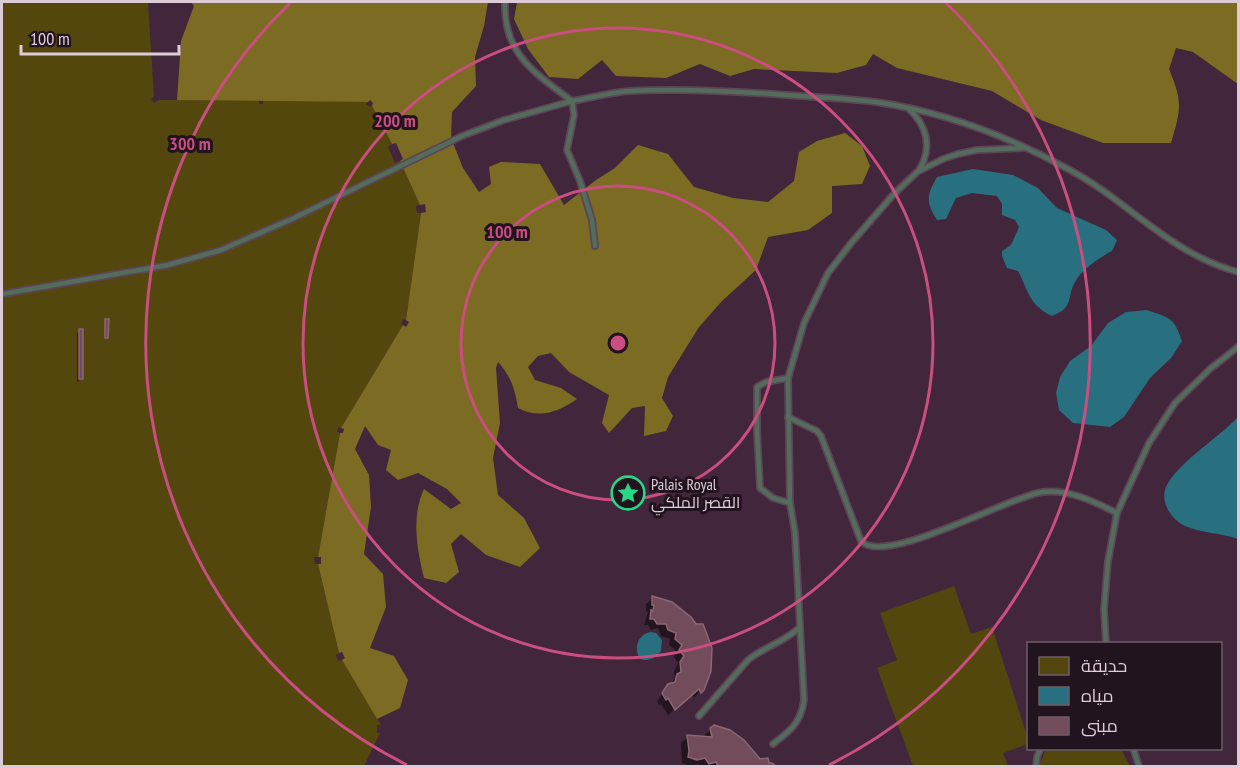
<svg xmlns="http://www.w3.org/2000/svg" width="1240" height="768" font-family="'PT Sans Narrow',Cairo,sans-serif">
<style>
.green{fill:#54470e}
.forest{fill:#7c6b23}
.water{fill:#286f80}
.shadow{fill:#0007}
.building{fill:#724c5a;stroke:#8d6674;stroke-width:1.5}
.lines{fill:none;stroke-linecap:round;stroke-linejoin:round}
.service-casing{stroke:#5e4457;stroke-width:8}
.service{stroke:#536d5c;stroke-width:4.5}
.ring{fill:none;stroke:#ca4e80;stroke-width:3}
.labels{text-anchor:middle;stroke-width:6;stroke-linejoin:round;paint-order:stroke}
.poi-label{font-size:16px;fill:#decbd8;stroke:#21141e;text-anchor:start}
.centre{fill:#ca4e80;stroke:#21141e;stroke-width:3}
.ring-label{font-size:18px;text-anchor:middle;font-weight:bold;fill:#ca4e80;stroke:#21141e;stroke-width:6;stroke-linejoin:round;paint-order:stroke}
</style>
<rect width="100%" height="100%" fill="#42263b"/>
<g class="green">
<path d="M 2,2 L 148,2 L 154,97 L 151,99 L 154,103 L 159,100 L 259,100 L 259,104 L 263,104 L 263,100 L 368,102 L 366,104 L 370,107 L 372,106 L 392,144 L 388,147 L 395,163 L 400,161 L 420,205 L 416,206 L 417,213 L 421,213 L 406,320 L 403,319 L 401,324 L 403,325 L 341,428 L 338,427 L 337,432 L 340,433 L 318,557 L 314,557 L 315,564 L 318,564 L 339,653 L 336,655 L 338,661 L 342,660 L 381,725 L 377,725 L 377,733 L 380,733 L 364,766 L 2,766 Z"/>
<path d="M 954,586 L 971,634 L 992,627 L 1028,739 L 1028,744 L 1003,753 L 1008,766 L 913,766 L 877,668 L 897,660 L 880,613 Z"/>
<path d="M 1046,749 L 1121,749 L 1130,766 L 1039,766 Z"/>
</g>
<g class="forest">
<path d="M 191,2 L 488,2 L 484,26 L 475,57 L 476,86 L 452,112 L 451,138 L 463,168 L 479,192 L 491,184 L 489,167 L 501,162 L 540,164 L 564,205 L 596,180 L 615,168 L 638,145 L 668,154 L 694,187 L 733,198 L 768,202 L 794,181 L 799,152 L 817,141 L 845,133 L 862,146 L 870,166 L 862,184 L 832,186 L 832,213 L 808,230 L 768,237 L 756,270 L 722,301 L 699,327 L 668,377 L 662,398 L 673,416 L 666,431 L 644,436 L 645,406 L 632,408 L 609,433 L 602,423 L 609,395 L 569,372 L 551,353 L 538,356 L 528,367 L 535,380 L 561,388 L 577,399 C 559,412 539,419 518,408 C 515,390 511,376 498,362 L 496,368 L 500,423 L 493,458 L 498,495 L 524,518 L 540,548 L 520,567 L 486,555 L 461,534 L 451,544 L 459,572 L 446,583 L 424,578 C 417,549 411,517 424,489 L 451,509 L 461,503 L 447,489 L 418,473 L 398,480 L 386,470 L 391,450 L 378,445 L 365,426 L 355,449 L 369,475 L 371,507 L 364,554 L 383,574 L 386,607 L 370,648 L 394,656 L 408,680 L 400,708 L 377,719 L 342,660 L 345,658 L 342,652 L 339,653 L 318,564 L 321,564 L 321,557 L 318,557 L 340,433 L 343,433 L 344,429 L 341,428 L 403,325 L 406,327 L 409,322 L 406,320 L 421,213 L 426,212 L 425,204 L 420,205 L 400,161 L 403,159 L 396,143 L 392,144 L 372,106 L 373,103 L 370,100 L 368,102 L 177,100 L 181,41 L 194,6 Z"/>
<path d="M 517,2 L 1238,2 L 1238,84 L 1193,52 L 1176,48 L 1169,69 C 1183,102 1181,109 1171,143 L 1103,143 L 1041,120 L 992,91 L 897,68 L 873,54 L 866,65 L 837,73 L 754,69 L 730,76 L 700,64 L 666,78 L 616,76 L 602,60 L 578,79 L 549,77 L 528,49 L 514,19 Z"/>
</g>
<g class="water">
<path d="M 973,169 L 1013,175 L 1038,188 L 1057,208 L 1106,230 L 1117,240 L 1112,251 C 1099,258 1082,269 1075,282 C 1066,298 1075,307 1052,316 C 1029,305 1029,292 1018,271 L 1007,268 L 1002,256 L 1002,251 L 1011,245 L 1019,227 L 1015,220 L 1002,215 L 1002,204 L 997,196 L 972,193 L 956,198 L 946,219 L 937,220 C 925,201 927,195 937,177 Z"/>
<path d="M 1147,310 C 1170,318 1174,317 1182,341 L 1171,358 L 1150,378 L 1124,417 L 1110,427 L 1073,423 L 1059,410 L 1056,393 L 1060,377 L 1070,361 L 1091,346 L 1108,323 L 1126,312 Z"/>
<path d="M 1238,417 L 1238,539 C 1221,533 1201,533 1185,526 C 1170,519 1158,499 1168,483 C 1182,460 1218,438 1238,417 Z"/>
<path d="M 651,632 L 656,633 L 662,640 L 661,651 C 655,658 649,662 640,659 C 633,648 638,634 651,632 Z"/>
</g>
<g class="shadow">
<path d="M 80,331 L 81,379 L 77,382 L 77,333 Z"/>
<path d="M 653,598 L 671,603 L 705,685 L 694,698 L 692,694 L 668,715 L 661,704 L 659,705 L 657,701 L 675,678 L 674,672 L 678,663 L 674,657 L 675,649 L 669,645 L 670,639 L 661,636 L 658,628 L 651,630 L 648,625 L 644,625 L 648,612 L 646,611 L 646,604 Z"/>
<path d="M 711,730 L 760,761 L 774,766 L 701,766 L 698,764 L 690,766 L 682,763 L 681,743 L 688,737 L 705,738 L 704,736 Z"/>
</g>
<g class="building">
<path d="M 105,319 L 109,319 L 108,338 L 105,338 Z"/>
<rect x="79" y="329" width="4" height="50"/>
<path d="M 652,596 L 672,602 L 691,617 L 696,624 L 703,624 L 712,648 L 711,671 L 704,690 L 701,693 L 699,689 L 675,710 L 668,698 L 666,700 L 662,693 L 668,684 L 675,682 L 677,674 L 681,672 L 680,662 L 684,656 L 679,650 L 682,645 L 675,639 L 676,633 L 668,630 L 666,624 L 657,624 L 654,619 L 650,619 L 651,610 L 653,611 L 654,605 L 652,605 Z"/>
<path d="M 714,725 L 730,730 L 744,740 L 760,759 L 768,758 L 769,763 L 772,763 L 776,766 L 718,766 L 716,762 L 709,764 L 705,758 L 697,760 L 688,757 L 689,751 L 687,735 L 712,737 L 710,728 Z"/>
</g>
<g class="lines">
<g class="service-casing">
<g id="service">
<path d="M 505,2 C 503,54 535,73 572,101 C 591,98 611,92 631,91 C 682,88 734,91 785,95 C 815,97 846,98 876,102 C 944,112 1008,136 1068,169 C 1129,201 1168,253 1238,272"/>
<path d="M 908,108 C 927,125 933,148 919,170"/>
<path d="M 2,294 L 168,265 L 221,250 L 294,218 L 462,136 L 504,120 L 572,101 L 574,115 L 567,150 L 580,181 L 592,220 L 595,246"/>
<path d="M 788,378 L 766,382 L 757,387 L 757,431 L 760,488 L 773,498 L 790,503"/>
<path d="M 788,417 L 817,431 L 821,436 L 861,541 C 885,567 1009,496 1043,492 C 1069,489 1095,502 1117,513"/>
<path d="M 1106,644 L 1104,609 L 1108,561 L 1117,513 L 1149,443 L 1175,403 L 1210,369 L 1238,347"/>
<path d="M 699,716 L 748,660 C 764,647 784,642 799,628"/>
<path d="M 773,744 C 790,731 801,723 804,700 L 795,533 L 790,503 L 788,378 L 804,323 L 828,273 L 852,242 L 893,195 L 917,172 L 943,159 L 958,154 L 977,150 L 1023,148"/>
<path d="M 1133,748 L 1139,766"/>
<path d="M 1036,766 L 1037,757 L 1041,748"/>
</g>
</g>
<use href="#service" class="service"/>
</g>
<g class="ring">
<circle cx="618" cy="343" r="157"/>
<circle cx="618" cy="343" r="315"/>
<path d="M407 765A472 472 0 0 1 290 3M946 3A472 472 0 0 1 829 765"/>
</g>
<defs>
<g id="sight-ring" transform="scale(1.725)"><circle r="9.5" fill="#21141e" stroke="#26d886" stroke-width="1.5"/><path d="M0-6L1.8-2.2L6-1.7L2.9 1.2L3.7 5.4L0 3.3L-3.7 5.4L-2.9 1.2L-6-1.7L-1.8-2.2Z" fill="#26d886"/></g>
</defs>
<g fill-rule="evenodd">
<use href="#sight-ring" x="628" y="493"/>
</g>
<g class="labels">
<g class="poi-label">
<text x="651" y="490">Palais Royal<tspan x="651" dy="18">القصر الملكي</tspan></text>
</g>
</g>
<circle cx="618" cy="343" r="9" class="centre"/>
<g class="ring-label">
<text x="395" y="127">200 m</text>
<text x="190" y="150">300 m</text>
<text x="507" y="238">100 m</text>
</g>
<rect width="1240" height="768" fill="none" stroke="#decbd8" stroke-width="6"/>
<rect x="1027" y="642" width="195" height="108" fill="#21141e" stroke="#6d5d68" stroke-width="1.5"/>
<rect x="1039" y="657" width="30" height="18" fill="#54470e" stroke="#6d5d68" stroke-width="1.5"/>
<text x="1081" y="672" font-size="18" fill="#decbd8">حديقة</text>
<rect x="1039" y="687" width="30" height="18" fill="#286f80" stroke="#6d5d68" stroke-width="1.5"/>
<text x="1081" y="702" font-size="18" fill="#decbd8">مياه</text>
<rect x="1039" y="717" width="30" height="18" fill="#724c5a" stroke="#6d5d68" stroke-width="1.5"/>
<text x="1081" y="732" font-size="18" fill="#decbd8">مبنى</text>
<path d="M21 45v9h158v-9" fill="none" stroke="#decbd8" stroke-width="3"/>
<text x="30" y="45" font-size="18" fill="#decbd8" stroke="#21141e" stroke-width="4.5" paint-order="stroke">100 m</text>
</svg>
